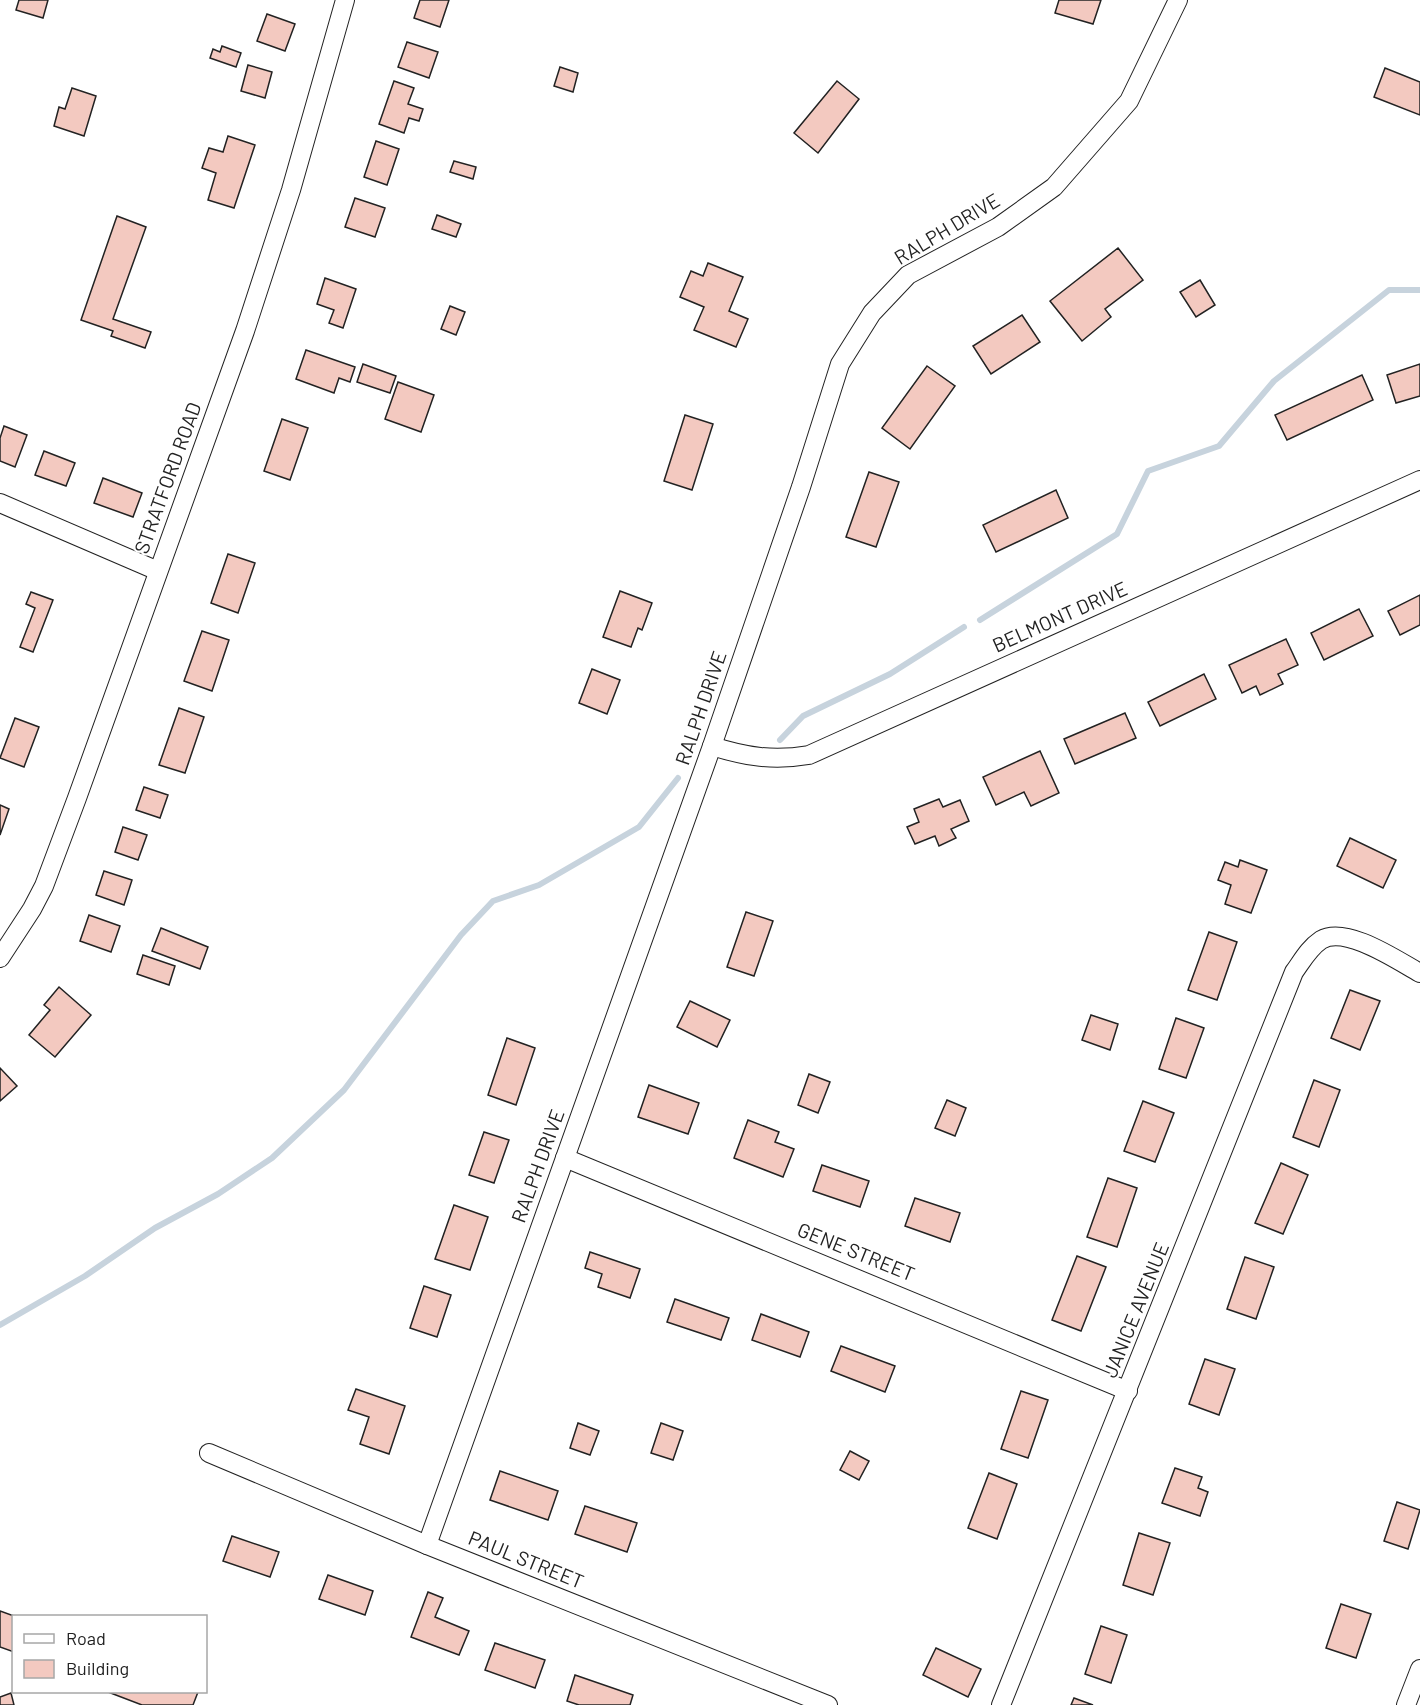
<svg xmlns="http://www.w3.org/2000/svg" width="1420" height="1705" font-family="Barlow,sans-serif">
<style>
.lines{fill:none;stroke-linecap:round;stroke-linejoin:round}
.stream{stroke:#c7d3dd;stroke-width:6}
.building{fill:#f3c9c0;stroke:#222;stroke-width:1.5}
.street-casing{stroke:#222;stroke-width:20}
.street{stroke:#fff;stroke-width:18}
.labels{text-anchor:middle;stroke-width:4.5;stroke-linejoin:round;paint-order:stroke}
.street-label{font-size:20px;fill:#222;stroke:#fff}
</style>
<rect width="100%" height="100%" fill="#fff"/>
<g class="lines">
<g class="stream">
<path d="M 980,620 L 1117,534 L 1148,471 L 1219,446 L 1274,381 L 1389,290 L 1420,290"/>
<path d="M 780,740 L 803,716 L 890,674 L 964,627"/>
<path d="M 0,1325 L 85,1276 L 155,1228 L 218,1194 L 272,1158 L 344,1090 L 461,935 L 493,901 L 539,885 L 639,827 L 678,778"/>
</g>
</g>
<g class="building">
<path d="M 19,0 L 48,0 L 43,18 L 16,10 Z"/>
<path d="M 420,0 L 449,0 L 440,27 L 414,18 Z"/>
<path d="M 1059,0 L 1101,0 L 1093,24 L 1055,13 Z"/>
<path d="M 267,14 L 295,24 L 285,51 L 257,41 Z"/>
<path d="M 407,42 L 438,52 L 429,78 L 398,67 Z"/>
<path d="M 222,46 L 241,53 L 236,67 L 210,58 L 213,49 L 220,52 Z"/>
<path d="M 248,65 L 272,72 L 265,98 L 241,91 Z"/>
<path d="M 560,67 L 578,73 L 573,92 L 554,86 Z"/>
<path d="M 1385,68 L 1420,82 L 1420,115 L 1374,97 Z"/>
<path d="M 394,81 L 414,88 L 408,104 L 423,109 L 419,121 L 409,118 L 404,133 L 379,124 Z"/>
<path d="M 837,81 L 859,99 L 818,153 L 794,133 Z"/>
<path d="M 72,88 L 96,96 L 84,136 L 54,126 L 59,107 L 65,109 Z"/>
<path d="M 228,136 L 255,145 L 234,208 L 208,200 L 216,173 L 202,168 L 209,148 L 223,152 Z"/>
<path d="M 376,141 L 399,149 L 387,185 L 364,177 Z"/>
<path d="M 454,161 L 476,167 L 473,179 L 450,172 Z"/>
<path d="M 355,198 L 385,208 L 375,237 L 345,227 Z"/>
<path d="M 437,215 L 461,224 L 456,237 L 432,229 Z"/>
<path d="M 117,216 L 146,227 L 113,319 L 151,332 L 145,348 L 111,336 L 113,331 L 81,320 Z"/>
<path d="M 1118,248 L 1143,280 L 1105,309 L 1111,317 L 1082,341 L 1050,301 Z"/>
<path d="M 708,263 L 743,277 L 729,311 L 748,319 L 736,347 L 694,330 L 704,307 L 680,297 L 691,271 L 703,276 Z"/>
<path d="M 325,278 L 356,289 L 343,328 L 329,323 L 334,310 L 317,304 Z"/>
<path d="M 1200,280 L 1215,305 L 1196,317 L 1180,292 Z"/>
<path d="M 450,306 L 465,312 L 456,335 L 441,329 Z"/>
<path d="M 1022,315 L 1040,342 L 991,374 L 973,346 Z"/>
<path d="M 306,350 L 355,367 L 350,382 L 339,378 L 334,393 L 296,379 Z"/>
<path d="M 363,364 L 396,376 L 390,393 L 357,382 Z"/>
<path d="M 1420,364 L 1420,396 L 1396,403 L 1387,375 Z"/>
<path d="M 927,366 L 955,386 L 910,449 L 882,428 Z"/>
<path d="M 1362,375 L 1373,400 L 1287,440 L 1275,415 Z"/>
<path d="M 398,382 L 434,395 L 421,432 L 385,419 Z"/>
<path d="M 685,415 L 713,424 L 692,490 L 664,481 Z"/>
<path d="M 282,419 L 308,428 L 290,480 L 264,471 Z"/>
<path d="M 4,426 L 27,435 L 15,467 L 0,461 L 0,438 Z"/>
<path d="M 44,451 L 75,463 L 66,486 L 35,475 Z"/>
<path d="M 869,472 L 899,482 L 876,547 L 846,537 Z"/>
<path d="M 103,478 L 142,493 L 133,517 L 94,503 Z"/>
<path d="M 1056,490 L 1068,518 L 996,552 L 983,525 Z"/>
<path d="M 228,554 L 255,563 L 238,613 L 211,603 Z"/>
<path d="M 620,591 L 652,603 L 642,630 L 638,628 L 631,647 L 603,637 Z"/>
<path d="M 31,592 L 53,600 L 33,652 L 20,647 L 35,608 L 26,604 Z"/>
<path d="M 1420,595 L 1420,625 L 1400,635 L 1388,611 Z"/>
<path d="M 1359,609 L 1373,636 L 1324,660 L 1311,633 Z"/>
<path d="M 202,631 L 229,640 L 212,691 L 184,681 Z"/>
<path d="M 1286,639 L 1298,665 L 1278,674 L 1283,684 L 1260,695 L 1256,686 L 1242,693 L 1229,665 Z"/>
<path d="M 592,669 L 620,680 L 607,714 L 579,703 Z"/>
<path d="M 1204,674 L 1216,699 L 1160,726 L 1148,702 Z"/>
<path d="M 179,708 L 204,717 L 185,773 L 159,765 Z"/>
<path d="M 1125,713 L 1136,738 L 1075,764 L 1064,739 Z"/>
<path d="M 15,718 L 39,727 L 24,767 L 0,758 Z"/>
<path d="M 1040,751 L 1059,793 L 1031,806 L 1024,792 L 996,805 L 983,777 Z"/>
<path d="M 144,787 L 168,795 L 160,818 L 136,810 Z"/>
<path d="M 939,799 L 943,807 L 960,800 L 969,821 L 951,829 L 956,838 L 939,846 L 935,836 L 915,844 L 907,827 L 919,822 L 914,809 Z"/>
<path d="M 0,805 L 9,809 L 0,835 Z"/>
<path d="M 123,827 L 147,835 L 138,860 L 115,852 Z"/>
<path d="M 1350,838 L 1396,860 L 1383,888 L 1337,866 Z"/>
<path d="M 1240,860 L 1267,870 L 1251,913 L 1225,904 L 1231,885 L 1218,880 L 1225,862 L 1238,867 Z"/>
<path d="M 104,871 L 132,880 L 124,905 L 96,895 Z"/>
<path d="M 746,912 L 773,921 L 754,976 L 727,967 Z"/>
<path d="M 89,915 L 120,926 L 111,952 L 80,941 Z"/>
<path d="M 161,928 L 208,947 L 200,969 L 152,951 Z"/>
<path d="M 1209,932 L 1237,942 L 1217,1000 L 1188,990 Z"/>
<path d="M 143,955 L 175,966 L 169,985 L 137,974 Z"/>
<path d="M 59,987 L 91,1015 L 55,1057 L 29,1035 L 50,1010 L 44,1005 Z"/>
<path d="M 1350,990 L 1380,1001 L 1360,1050 L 1331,1038 Z"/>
<path d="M 690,1001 L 730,1020 L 717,1047 L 677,1027 Z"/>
<path d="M 1091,1015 L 1118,1024 L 1110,1050 L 1082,1040 Z"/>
<path d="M 1176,1018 L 1204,1028 L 1186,1078 L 1159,1069 Z"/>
<path d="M 507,1038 L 535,1048 L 516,1105 L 488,1095 Z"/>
<path d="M 0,1068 L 17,1086 L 0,1101 Z"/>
<path d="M 809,1074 L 830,1082 L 818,1113 L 798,1105 Z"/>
<path d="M 1314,1080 L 1340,1090 L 1319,1147 L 1293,1137 Z"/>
<path d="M 649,1085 L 699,1103 L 688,1134 L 638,1117 Z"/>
<path d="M 947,1100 L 966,1108 L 955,1136 L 935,1128 Z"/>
<path d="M 1143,1101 L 1174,1113 L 1155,1162 L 1124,1151 Z"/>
<path d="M 748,1120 L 779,1132 L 775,1142 L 794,1149 L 783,1177 L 734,1158 Z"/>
<path d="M 484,1132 L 509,1140 L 494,1183 L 469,1175 Z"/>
<path d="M 1281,1163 L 1308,1175 L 1283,1234 L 1255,1223 Z"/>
<path d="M 822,1165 L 869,1181 L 860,1207 L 813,1191 Z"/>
<path d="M 1108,1178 L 1137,1188 L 1117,1247 L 1087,1237 Z"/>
<path d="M 915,1198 L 960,1213 L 950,1242 L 905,1226 Z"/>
<path d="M 454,1205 L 488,1217 L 470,1270 L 435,1259 Z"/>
<path d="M 590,1252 L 640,1269 L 630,1298 L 598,1287 L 602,1274 L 585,1268 Z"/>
<path d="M 1077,1256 L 1106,1267 L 1081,1331 L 1052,1320 Z"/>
<path d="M 1245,1257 L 1274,1267 L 1256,1319 L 1227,1309 Z"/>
<path d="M 424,1286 L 451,1295 L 437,1337 L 410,1328 Z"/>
<path d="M 675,1299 L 729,1318 L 721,1340 L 667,1322 Z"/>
<path d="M 761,1314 L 809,1332 L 800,1357 L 752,1340 Z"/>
<path d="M 841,1346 L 895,1366 L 885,1392 L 831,1371 Z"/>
<path d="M 1205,1359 L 1235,1369 L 1219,1415 L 1189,1404 Z"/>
<path d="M 356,1389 L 405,1406 L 389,1454 L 360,1444 L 369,1417 L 348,1410 Z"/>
<path d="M 1021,1391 L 1048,1400 L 1028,1458 L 1001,1449 Z"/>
<path d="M 578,1423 L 599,1431 L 590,1455 L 570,1448 Z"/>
<path d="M 661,1423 L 683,1431 L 673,1460 L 651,1453 Z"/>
<path d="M 850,1451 L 869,1461 L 859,1480 L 840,1470 Z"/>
<path d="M 1175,1468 L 1202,1477 L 1198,1488 L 1208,1492 L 1200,1516 L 1162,1503 Z"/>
<path d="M 500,1471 L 558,1491 L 548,1520 L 490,1500 Z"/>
<path d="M 989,1473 L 1017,1484 L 997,1539 L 968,1528 Z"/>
<path d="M 1397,1502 L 1420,1510 L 1408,1549 L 1384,1541 Z"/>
<path d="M 585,1506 L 637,1523 L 627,1552 L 575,1534 Z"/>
<path d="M 1139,1533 L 1170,1543 L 1153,1595 L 1123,1585 Z"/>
<path d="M 232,1536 L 279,1552 L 270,1577 L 223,1561 Z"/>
<path d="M 328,1575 L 373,1591 L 365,1615 L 319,1599 Z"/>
<path d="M 428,1592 L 443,1598 L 435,1617 L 469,1631 L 459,1655 L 411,1637 Z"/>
<path d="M 1341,1604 L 1371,1614 L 1356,1658 L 1326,1648 Z"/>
<path d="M 0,1611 L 14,1616 L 14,1652 L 0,1647 Z"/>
<path d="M 1101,1626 L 1127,1635 L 1111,1683 L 1085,1674 Z"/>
<path d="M 495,1643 L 545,1660 L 535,1688 L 485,1670 Z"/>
<path d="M 936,1648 L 981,1669 L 968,1697 L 923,1675 Z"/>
<path d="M 575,1675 L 633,1695 L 630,1705 L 579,1705 L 567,1701 Z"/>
<path d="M 108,1692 L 198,1692 L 193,1705 L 142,1705 Z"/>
<path d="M 11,1693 L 14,1705 L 0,1705 L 0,1697 Z"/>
<path d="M 1074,1698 L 1093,1705 L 1071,1705 Z"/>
</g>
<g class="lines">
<g class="street-casing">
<g id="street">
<path d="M 0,503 L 158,571"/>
<path d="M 712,746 C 746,757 774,761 809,755 L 1420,480"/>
<path d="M 0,958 L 32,909 L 44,886 L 77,798 L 245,331 L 291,190 L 345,0"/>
<path d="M 565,1158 L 1128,1391"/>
<path d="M 209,1453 L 427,1545 L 828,1705"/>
<path d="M 427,1545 L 712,746 L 801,487 L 840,364 L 872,313 L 908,275 L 998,227 L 1054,187 L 1129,101 L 1178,0"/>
<path d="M 1001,1705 L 1294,972 C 1302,961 1309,948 1321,940 C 1346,925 1398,961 1420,973"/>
<path d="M 1406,1705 L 1420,1669"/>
</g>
</g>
<use href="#street" class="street"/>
</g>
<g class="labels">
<g class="street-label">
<text transform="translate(947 229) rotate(-31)" y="7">RALPH DRIVE</text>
<text transform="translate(168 478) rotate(-70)" y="7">STRATFORD ROAD</text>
<text transform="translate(1060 617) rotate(-24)" y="7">BELMONT DRIVE</text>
<text transform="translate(701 708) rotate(-71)" y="7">RALPH DRIVE</text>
<text transform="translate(538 1166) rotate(-70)" y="7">RALPH DRIVE</text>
<text transform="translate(856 1252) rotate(22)" y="7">GENE STREET</text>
<text transform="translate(1136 1310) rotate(-68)" y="7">JANICE AVENUE</text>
<text transform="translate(526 1560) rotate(22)" y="7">PAUL STREET</text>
</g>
</g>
<rect x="12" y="1615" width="195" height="78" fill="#ffffff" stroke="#a7a7a7" stroke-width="1.5"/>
<rect x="24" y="1634" width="30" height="9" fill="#ffffff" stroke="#a7a7a7" stroke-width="1.5"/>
<text x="66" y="1645" font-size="18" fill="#222222">Road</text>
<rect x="24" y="1660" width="30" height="18" fill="#f3c9c0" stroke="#a7a7a7" stroke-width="1.5"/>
<text x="66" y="1675" font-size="18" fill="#222222">Building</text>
</svg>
